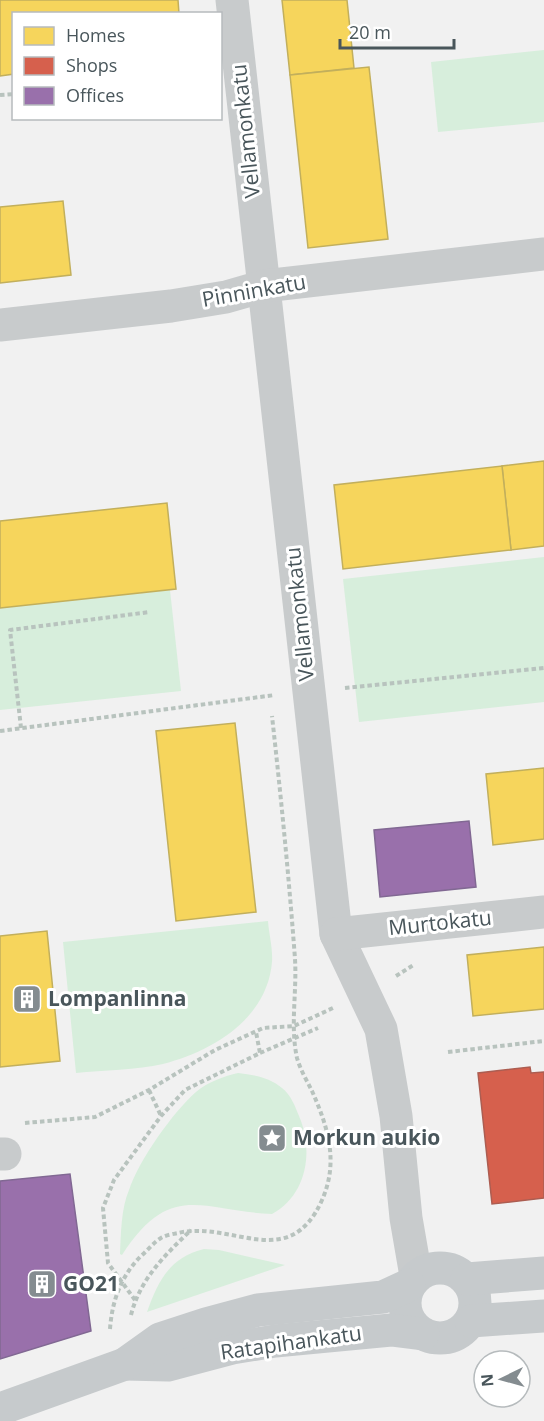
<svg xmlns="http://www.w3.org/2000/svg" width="544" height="1421" font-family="'Open Sans',sans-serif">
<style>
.green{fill:#d7eedc}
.homes{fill:#f6d55c;stroke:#c2af5c;stroke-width:1.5}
.shops{fill:#d6604d;stroke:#ac5d51;stroke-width:1.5}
.offices{fill:#9970ab;stroke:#816893;stroke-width:1.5}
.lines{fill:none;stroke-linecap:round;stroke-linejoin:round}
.path{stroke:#b8c3be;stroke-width:4;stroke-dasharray:4.5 3;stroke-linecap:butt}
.street{stroke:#c8cbcc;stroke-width:33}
.primary{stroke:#c6cacc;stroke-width:33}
.labels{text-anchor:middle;stroke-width:6;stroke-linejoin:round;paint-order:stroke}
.street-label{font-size:21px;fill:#49565b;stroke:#fff}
.poi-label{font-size:21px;font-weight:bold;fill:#49565b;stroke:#fff;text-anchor:start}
</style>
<rect width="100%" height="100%" fill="#f1f1f1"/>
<g class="green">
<path d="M 544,50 L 544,122 L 438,132 L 431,62 Z"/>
<path d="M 544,557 L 544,702 L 359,722 L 343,579 Z"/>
<path d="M 170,590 L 181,691 L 0,710 L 0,608 Z"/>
<path d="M 268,921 C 269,934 273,949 272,962 C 267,1019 213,1051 163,1064 C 137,1070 103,1070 76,1073 L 63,942 Z"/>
<path d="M 238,1073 C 254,1075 269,1077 282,1088 C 291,1095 295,1106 299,1116 C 314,1151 307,1195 272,1214 C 201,1211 171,1180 122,1255 L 120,1254 C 121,1233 121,1209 129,1190 C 139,1160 173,1112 196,1092 C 207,1082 225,1076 238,1073 Z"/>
<path d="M 204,1249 L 219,1250 L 285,1265 L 147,1312 C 158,1281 170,1257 204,1249 Z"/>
</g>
<g class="homes">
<path d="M 0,0 L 178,0 L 179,14 L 14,14 L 14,74 L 0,76 Z"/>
<path d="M 282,0 L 347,0 L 354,68 L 290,75 Z"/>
<path d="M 369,67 L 388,239 L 308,248 L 290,75 Z"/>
<path d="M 63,201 L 71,275 L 0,283 L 0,207 Z"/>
<path d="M 544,461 L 544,546 L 511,550 L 502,466 Z"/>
<path d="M 502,466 L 511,550 L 343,569 L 334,485 Z"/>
<path d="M 167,503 L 176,589 L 0,608 L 0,521 Z"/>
<path d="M 235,723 L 256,912 L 176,921 L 156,731 Z"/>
<path d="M 544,768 L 544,839 L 493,845 L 486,774 Z"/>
<path d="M 47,931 L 60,1061 L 0,1067 L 0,936 Z"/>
<path d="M 544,947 L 544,1009 L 473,1016 L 467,955 Z"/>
</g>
<path class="shops" d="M 530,1067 L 531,1073 L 544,1072 L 544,1198 L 492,1204 L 478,1073 Z"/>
<g class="offices">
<path d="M 469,821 L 476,887 L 380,897 L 374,830 Z"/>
<path d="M 70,1174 L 91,1331 L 0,1359 L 0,1181 Z"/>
</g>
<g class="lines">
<g class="path">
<path d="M 0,95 L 14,94"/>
<path d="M 345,688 L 544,668"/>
<path d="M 21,728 L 10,630 L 150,612"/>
<path d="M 0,731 L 275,695"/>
<path d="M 396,976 L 415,964"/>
<path d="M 448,1052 L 544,1041"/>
<path d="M 260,1053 L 318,1028"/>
<path d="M 149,1090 L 161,1116"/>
<path d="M 25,1123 L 95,1117 L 149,1090 L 215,1050 L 263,1028 L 294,1026 L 333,1008"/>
<path d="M 135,1300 L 108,1263 L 103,1208 L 114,1180 L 161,1116 L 185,1090 L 260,1053 L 256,1032"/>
<path d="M 131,1315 C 140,1279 165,1255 191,1230"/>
<path d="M 110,1329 C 112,1301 121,1276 141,1256 C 148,1250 154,1242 161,1238 C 166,1235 173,1234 178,1233 C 232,1220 289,1274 322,1200 C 339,1162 328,1127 312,1091 C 307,1081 300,1069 297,1058 C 290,1026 297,992 295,959 C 289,878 281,797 272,716"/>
</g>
<g class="street">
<path d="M 232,0 L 336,934 L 381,1029 L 396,1116 L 406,1218 L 416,1276"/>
<path d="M 0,325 L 171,306 L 226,297 L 264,286 L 544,254"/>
<path d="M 336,934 L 544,912"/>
<path d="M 0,1154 L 5,1154"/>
</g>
<g class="primary">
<circle cx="440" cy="1303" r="35"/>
<path d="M 467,1279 L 544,1273"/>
<path d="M 471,1321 L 544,1316"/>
<path d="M 125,1364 L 168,1365 L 232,1348 L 275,1341 L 391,1330 L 423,1334"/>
<path d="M 0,1409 L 125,1364 L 160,1339 L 206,1324 L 258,1310 L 383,1297 L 409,1285"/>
</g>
</g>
<defs>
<g id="building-square" transform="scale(1.5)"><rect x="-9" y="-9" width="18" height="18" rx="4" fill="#848c90" stroke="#fff"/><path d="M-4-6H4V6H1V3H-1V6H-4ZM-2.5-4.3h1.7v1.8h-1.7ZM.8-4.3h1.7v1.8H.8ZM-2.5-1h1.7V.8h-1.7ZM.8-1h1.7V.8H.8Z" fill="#fff"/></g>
<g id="sight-square" transform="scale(1.5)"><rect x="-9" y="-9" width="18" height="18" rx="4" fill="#848c90" stroke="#fff"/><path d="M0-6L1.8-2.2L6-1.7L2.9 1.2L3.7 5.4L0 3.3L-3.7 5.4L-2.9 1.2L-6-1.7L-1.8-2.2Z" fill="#fff"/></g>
</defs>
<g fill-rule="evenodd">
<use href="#building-square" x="27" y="999"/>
<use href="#sight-square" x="272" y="1138"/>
<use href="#building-square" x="42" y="1284"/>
</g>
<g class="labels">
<g class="street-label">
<text transform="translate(246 131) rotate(-96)" y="7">Vellamonkatu</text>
<text transform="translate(254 291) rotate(-10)" y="7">Pinninkatu</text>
<text transform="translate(300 614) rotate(-96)" y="7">Vellamonkatu</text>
<text transform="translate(440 923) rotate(-6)" y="7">Murtokatu</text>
<text transform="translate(291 1343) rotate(-8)" y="7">Ratapihankatu</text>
</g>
<g class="poi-label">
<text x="48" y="1006">Lompanlinna</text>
<text x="293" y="1145">Morkun aukio</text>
<text x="63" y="1291">GO21</text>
</g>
</g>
<rect x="12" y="12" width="210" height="108" fill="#ffffff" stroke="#b6bbbd" stroke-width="1.5"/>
<rect x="24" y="27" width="30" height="18" fill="#f6d55c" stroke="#b6bbbd" stroke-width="1.5"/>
<text x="66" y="42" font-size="18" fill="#49565b">Homes</text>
<rect x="24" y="57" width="30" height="18" fill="#d6604d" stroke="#b6bbbd" stroke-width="1.5"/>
<text x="66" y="72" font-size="18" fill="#49565b">Shops</text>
<rect x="24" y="87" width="30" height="18" fill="#9970ab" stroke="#b6bbbd" stroke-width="1.5"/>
<text x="66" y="102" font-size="18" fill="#49565b">Offices</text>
<g transform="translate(502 1379) rotate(265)"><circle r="28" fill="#ffffff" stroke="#b6bbbd" stroke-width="1.5"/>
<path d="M0-4.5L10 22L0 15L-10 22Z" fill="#848c90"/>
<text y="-9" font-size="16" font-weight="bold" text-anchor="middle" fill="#49565b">N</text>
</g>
<path d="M340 39v9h114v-9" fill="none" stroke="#49565b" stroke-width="3"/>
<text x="349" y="39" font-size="18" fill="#49565b" stroke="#ffffff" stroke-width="4.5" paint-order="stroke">20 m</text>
</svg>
